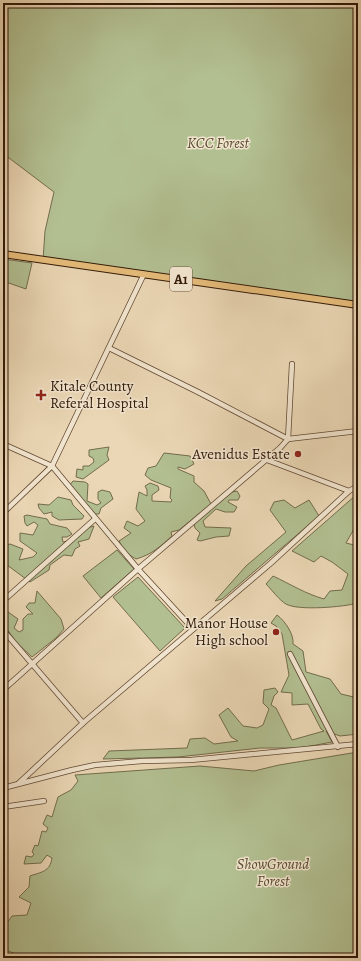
<svg xmlns="http://www.w3.org/2000/svg" width="361" height="961" font-family="Alegreya,serif">
<style>
.green{fill:#b2bf91;stroke:#726c4c}
.lines{fill:none;stroke-linecap:round;stroke-linejoin:round}
.minor-casing{stroke:#604833;stroke-width:6}
.highway-casing{stroke:#321908;stroke-width:8}
.minor{stroke:#f2e5cf;stroke-width:4.5}
.highway{stroke:#e6bc7a;stroke-width:6}
.poi-dot{fill:#8f2418;stroke:#f2e5cf;stroke-width:1.5}
.labels{text-anchor:middle;stroke-width:3;stroke-linejoin:round;paint-order:stroke}
.shield{fill:#f2e5cf;stroke:#6c5644;stroke-width:1}
.shield-label{font-size:14px;font-weight:bold;fill:#321908}
.park-label{font-size:15px;font-style:italic;fill:#584b31;stroke:#f2e5cf}
.poi-label{font-size:15px;fill:#321908;stroke:#f2e5cf;text-anchor:end}
</style>
<rect width="100%" height="100%" fill="#ebd7b5"/>
<filter id="stains"><feTurbulence type="fractalNoise" baseFrequency=".005" numOctaves="4"/><feColorMatrix values="0 0 0 0 .2 0 0 0 0 .09 0 0 0 0 .02 0 0 0 .5 -.17"/></filter>
<radialGradient id="worn" r=".72"><stop offset=".6" stop-color="#630" stop-opacity="0"/><stop offset="1" stop-color="#630" stop-opacity=".3"/></radialGradient>
<g class="green">
<path d="M 3,3 L 358,3 L 358,302 L 43,260 L 45,231 L 54,192 L 9,158 L 3,155 Z"/>
<path d="M 3,259 L 32,263 L 26,289 L 3,281 Z"/>
<path d="M 109,447 L 107,455 L 109,460 L 83,479 L 76,477 L 77,469 L 83,470 L 83,466 L 89,466 L 94,462 L 93,458 L 89,456 L 89,450 Z"/>
<path d="M 164,453 L 190,456 L 194,464 L 185,469 L 178,467 L 178,469 L 194,476 L 194,482 L 204,491 L 211,504 L 179,530 L 171,532 L 172,536 C 161,546 151,555 136,559 L 125,552 L 119,541 L 131,533 L 124,528 L 127,521 L 138,526 L 145,521 L 136,509 L 139,492 L 147,496 L 147,490 L 145,486 L 150,483 L 158,486 L 159,490 L 152,495 L 152,501 L 171,502 L 172,500 L 170,498 L 171,488 L 151,480 L 145,475 L 148,468 L 156,466 Z"/>
<path d="M 73,481 L 85,482 L 88,484 L 87,501 L 97,505 L 101,503 L 98,499 L 98,492 L 102,490 L 110,492 L 113,499 L 101,508 L 99,514 L 95,514 L 70,485 Z"/>
<path d="M 237,491 L 240,496 L 238,500 L 229,500 L 228,502 L 237,507 L 234,512 L 225,512 L 216,509 L 203,521 L 205,527 L 231,528 L 229,536 L 216,537 L 200,541 L 197,540 L 200,533 L 195,528 L 194,524 L 232,492 Z"/>
<path d="M 356,495 L 358,495 L 358,522 L 346,543 L 358,546 L 358,603 C 344,607 298,611 286,604 C 279,600 272,590 266,584 L 273,576 C 290,584 306,594 324,599 L 330,591 L 342,590 L 348,574 L 332,562 L 321,556 L 314,562 L 292,551 Z"/>
<path d="M 58,497 L 71,500 L 73,505 L 84,516 L 82,519 L 59,520 L 52,516 L 52,512 L 44,514 L 39,508 L 38,504 L 49,505 Z"/>
<path d="M 284,500 L 295,508 L 309,500 L 319,516 L 222,599 L 215,601 L 246,566 L 286,532 L 270,510 L 274,502 Z"/>
<path d="M 27,515 L 47,519 L 50,524 L 67,528 L 72,534 L 67,537 L 62,537 L 63,542 L 76,539 L 87,528 L 94,526 L 89,539 L 78,542 L 80,546 L 75,549 L 72,556 L 64,555 L 50,565 L 49,570 L 30,582 L 3,562 L 3,546 L 10,544 L 23,549 L 19,560 L 33,557 L 37,553 L 20,541 L 20,533 L 33,535 L 38,525 L 34,522 L 27,526 L 25,523 L 24,516 Z"/>
<path d="M 117,550 L 134,569 L 101,598 L 83,576 Z"/>
<path d="M 138,577 L 185,628 L 160,651 L 113,597 Z"/>
<path d="M 37,591 L 61,619 L 64,629 L 56,638 L 32,657 L 16,642 L 3,623 L 3,613 L 8,612 L 18,619 L 14,628 L 19,632 L 23,630 L 23,619 L 28,614 L 33,614 L 26,607 L 29,603 L 35,603 Z"/>
<path d="M 277,615 C 285,621 294,634 293,644 L 303,651 L 306,672 L 330,679 L 341,694 L 358,698 L 358,734 L 340,736 L 326,731 L 332,742 L 300,748 L 260,748 L 178,757 L 103,759 L 109,751 L 187,748 L 190,739 L 205,738 L 214,744 L 238,741 L 231,737 L 219,715 L 228,708 L 243,726 L 257,728 L 263,725 L 269,709 L 263,703 L 264,690 L 275,688 L 278,692 L 274,696 L 271,705 L 276,708 L 292,740 L 324,731 L 321,729 L 308,704 L 292,705 L 292,693 L 281,692 L 289,675 L 282,634 L 276,626 L 271,623 Z"/>
<path d="M 358,752 L 358,958 L 14,958 L 16,954 L 3,949 L 3,928 L 12,916 L 27,915 L 31,903 L 19,897 L 29,887 L 30,876 C 41,872 50,872 52,858 L 47,855 L 41,863 L 24,864 L 26,856 L 32,857 L 34,854 L 32,852 L 35,845 L 38,846 L 42,831 L 46,832 L 48,828 L 43,824 L 47,815 L 52,817 L 58,797 L 71,790 L 78,781 L 75,775 L 200,766 L 254,771 L 279,765 Z"/>
</g>
<g class="lines">
<g class="minor-casing">
<g id="minor">
<path d="M 109,348 L 198,392 L 288,439 L 358,431"/>
<path d="M 3,444 L 52,466 L 3,513"/>
<path d="M 267,460 L 349,491"/>
<path d="M 3,601 L 95,519"/>
<path d="M 193,629 L 138,569 L 280,448 L 288,439 L 292,364"/>
<path d="M 3,630 L 83,723 L 19,783"/>
<path d="M 290,654 L 338,747"/>
<path d="M 3,690 L 138,569 L 52,466 L 144,274"/>
<path d="M 83,723 L 271,563 L 349,491 L 358,486"/>
<path d="M 3,788 L 72,770 L 95,765 L 142,761 L 191,760 L 358,744"/>
<path d="M 3,807 L 44,801"/>
</g>
</g>
<g class="highway-casing">
<path id="highway" d="M 3,254 L 358,305"/>
</g>
<use href="#minor" class="minor"/>
<use href="#highway" class="highway"/>
</g>
<g class="poi-dot">
<path d="M39 389h4v4h4v4h-4v4h-4v-4h-4v-4h4z"/>
<circle cx="298" cy="454" r="4"/>
<circle cx="276" cy="632" r="4"/>
</g>
<g class="labels">
<rect class="shield" x="170" y="267" width="22" height="24" rx="3"/>
<g class="shield-label">
<text x="181" y="284">A1</text>
</g>
<g class="park-label">
<text x="218" y="148">KCC Forest</text>
<text x="273" y="869">ShowGround<tspan x="273" dy="17">Forest</tspan></text>
</g>
<g class="poi-label">
<text x="50" y="391" text-anchor="start">Kitale County<tspan x="50" dy="17">Referal Hospital</tspan></text>
<text x="290" y="459">Avenidus Estate</text>
<text x="268" y="628">Manor House<tspan x="268" dy="17">High school</tspan></text>
</g>
</g>
<rect width="361" height="961" fill="none" stroke="#ebd7b5" stroke-width="16"/>
<rect x="4" y="4" width="353" height="953" fill="none" stroke="#321908" stroke-width="2"/>
<rect x="8" y="8" width="345" height="945" fill="none" stroke="#321908"/>
<rect width="100%" height="100%" filter="url(#stains)"/>
<rect width="100%" height="100%" fill="url(#worn)"/>
</svg>
